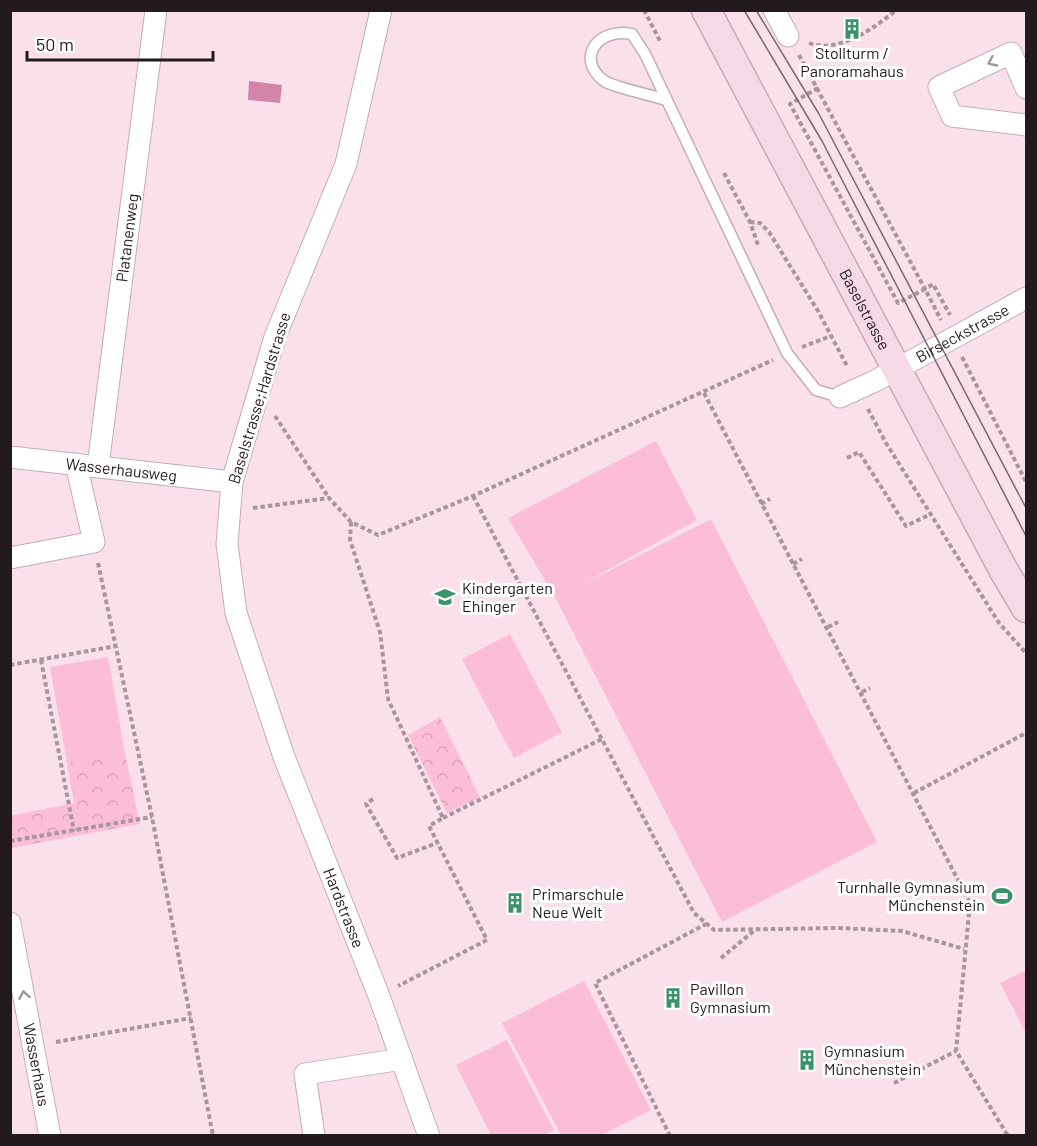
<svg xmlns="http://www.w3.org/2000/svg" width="1037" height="1146" font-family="Barlow,sans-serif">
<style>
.forest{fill:url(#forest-crowns)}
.pitch{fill:#fcbdd9}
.water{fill:#d186a9}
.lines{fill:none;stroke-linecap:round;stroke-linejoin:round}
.lane-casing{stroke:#c5adb7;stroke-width:13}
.street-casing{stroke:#c5adb7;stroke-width:23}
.secondary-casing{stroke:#c5adb7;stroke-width:31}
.path{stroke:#a9959e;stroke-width:4;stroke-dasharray:4.5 3;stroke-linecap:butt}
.lane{stroke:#fff;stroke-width:10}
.street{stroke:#fff;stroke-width:21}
.secondary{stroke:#f5d9e6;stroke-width:28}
.tram{stroke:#78686f;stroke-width:1.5}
.oneway{stroke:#9c989a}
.labels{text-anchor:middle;stroke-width:6;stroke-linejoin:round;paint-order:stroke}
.poi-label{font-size:16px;fill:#231a1e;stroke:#fff;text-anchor:start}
.street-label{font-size:16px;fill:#231a1e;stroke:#fff}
</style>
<defs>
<pattern id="forest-crowns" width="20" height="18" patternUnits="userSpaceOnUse" patternTransform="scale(1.5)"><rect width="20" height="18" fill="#fcbdd9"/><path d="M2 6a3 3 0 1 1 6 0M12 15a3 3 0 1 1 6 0" fill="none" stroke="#d8a2ba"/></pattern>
</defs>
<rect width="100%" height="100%" fill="#fae0eb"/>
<g class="forest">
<path d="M 440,717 L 480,797 L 447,813 L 408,735 Z"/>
<path d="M 125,753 L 140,824 L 11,848 L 10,816 L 74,803 L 67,763 Z"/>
</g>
<g class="pitch">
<path d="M 656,441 L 697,520 L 577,587 L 711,519 L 877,842 L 722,922 L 556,599 L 508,518 Z"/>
<path d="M 510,634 L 562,732 L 514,758 L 462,659 Z"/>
<path d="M 108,657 L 125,753 L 67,763 L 50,667 Z"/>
<path d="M 1026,970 L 1026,1033 L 1000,983 Z"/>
<path d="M 584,981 L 651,1110 L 602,1135 L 561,1135 L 502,1023 Z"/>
<path d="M 507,1040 L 554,1130 L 543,1135 L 491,1135 L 456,1065 Z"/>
</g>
<path class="water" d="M 249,81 L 282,85 L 280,103 L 248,100 Z"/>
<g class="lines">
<g class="lane-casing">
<path id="lane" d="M 666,100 C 652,95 611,87 603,80 C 576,59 597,27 632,34 L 645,54 L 787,353 L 816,390 L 840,397"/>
</g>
<g class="street-casing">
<g id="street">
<path id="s1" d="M 381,10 L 346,164 L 275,337 L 232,482 L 227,544 L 236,613 L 284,757 L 379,996 L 429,1136"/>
<path d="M 774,10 L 788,36"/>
<path d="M 1026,88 L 1011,53 L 939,87 L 952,116 L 1026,125"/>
<path id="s2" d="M 840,397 L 875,381 L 1026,298"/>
<path id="s3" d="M 10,457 L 232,482"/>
<path id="s4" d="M 98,466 L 156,10"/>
<path d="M 10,558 L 94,542 L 76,464"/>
<path id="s5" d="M 10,923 L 50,1136"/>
<path d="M 314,1136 L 305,1074 L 402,1059"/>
</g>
</g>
<g class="secondary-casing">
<g id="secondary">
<path id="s6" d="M 706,10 L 1004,571 L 1026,608"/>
</g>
</g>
<g class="path">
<path d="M 644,10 L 661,43"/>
<path d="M 809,43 C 838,54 875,28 896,10"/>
<path d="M 799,55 L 925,289 L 933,284 L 950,315"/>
<path d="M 818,88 L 790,104 L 898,303 L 925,289 L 941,320"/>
<path d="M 724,173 L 750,222 L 758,245"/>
<path d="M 750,222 L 760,223 L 769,232 L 818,311 L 847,366"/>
<path d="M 802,347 L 831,336"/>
<path d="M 962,357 L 1026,482"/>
<path d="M 704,393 L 970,903 L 956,1051 L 1008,1136"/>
<path d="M 868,409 L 886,443 L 999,623 L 1026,653"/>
<path d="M 275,416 L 329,498"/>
<path d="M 847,458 L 859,452 L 906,526 L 931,514"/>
<path d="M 473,496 L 694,913 L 714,930 L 838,928 L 902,931 L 964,949"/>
<path d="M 761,504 L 770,499"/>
<path d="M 253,508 L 329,498 L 351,522 L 378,535 L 473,496 L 773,360"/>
<path d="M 351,522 L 350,540 L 380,632 L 388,699 L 443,818 L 429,826 L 487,940 L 398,986"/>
<path d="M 98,563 L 152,817 L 213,1136"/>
<path d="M 793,564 L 802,559"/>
<path d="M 828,627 L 838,622"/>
<path d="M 41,660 L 74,831"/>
<path d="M 10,665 L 116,646"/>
<path d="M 862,692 L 870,688"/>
<path d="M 914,793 L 1026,733"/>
<path d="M 373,799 L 366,804 L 397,858 L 437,843"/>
<path d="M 443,818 L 602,739"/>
<path d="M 10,841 L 152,817"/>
<path d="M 721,958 L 755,930"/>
<path d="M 56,1042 L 191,1018"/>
<path d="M 894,1083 L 956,1051"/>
<path d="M 670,1136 L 595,983 L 706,924"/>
</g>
<use href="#lane" class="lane"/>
<use href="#street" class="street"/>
<use href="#secondary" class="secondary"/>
<g class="tram">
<path d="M 744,10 L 822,141 L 1026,536"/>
<path d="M 756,10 L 819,114 L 1026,508"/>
</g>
</g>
<defs><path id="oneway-chevron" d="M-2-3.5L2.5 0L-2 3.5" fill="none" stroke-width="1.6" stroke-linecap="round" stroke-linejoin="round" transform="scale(1.5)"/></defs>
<g class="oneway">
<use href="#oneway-chevron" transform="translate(992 62) rotate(155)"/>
<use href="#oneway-chevron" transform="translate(24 995) rotate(-100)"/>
</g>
<defs>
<g id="building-bare" transform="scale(1.62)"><path d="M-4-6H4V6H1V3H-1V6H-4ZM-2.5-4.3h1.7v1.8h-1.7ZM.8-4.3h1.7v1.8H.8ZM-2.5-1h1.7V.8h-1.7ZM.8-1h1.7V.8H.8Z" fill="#3b9369" stroke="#fff" stroke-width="2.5" paint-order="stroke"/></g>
<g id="school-bare" transform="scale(1.62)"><path d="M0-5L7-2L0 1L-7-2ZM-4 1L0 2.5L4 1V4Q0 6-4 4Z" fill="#3b9369" stroke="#fff" stroke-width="2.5" paint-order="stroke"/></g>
<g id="stadium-bare" transform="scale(1.62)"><path d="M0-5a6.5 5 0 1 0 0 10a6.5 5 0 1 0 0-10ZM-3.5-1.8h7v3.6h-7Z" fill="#3b9369" stroke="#fff" stroke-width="2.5" paint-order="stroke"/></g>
</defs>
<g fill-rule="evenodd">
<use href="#building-bare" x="852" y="29"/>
<use href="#school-bare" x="445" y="597"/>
<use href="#stadium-bare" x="1002" y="896"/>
<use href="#building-bare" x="515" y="903"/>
<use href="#building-bare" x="673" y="998"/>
<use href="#building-bare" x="807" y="1060"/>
</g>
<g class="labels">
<g class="poi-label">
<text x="852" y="59" text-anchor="middle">Stollturm /<tspan x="852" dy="18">Panoramahaus</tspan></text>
<text x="462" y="594">Kindergarten<tspan x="462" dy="18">Ehinger</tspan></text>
<text x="985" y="893" text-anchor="end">Turnhalle Gymnasium<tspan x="985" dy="18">Münchenstein</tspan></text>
<text x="532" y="900">Primarschule<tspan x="532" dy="18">Neue Welt</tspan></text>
<text x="690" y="995">Pavillon<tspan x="690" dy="18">Gymnasium</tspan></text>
<text x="824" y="1057">Gymnasium<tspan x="824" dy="18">Münchenstein</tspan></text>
</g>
<g class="street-label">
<text dy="6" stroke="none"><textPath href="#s4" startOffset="230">Platanenweg</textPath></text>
<text dy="6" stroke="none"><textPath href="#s6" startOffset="339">Baselstrasse</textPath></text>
<text dy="6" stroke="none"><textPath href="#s2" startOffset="138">Birseckstrasse</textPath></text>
<text transform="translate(259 398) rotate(-73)" y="6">Baselstrasse;Hardstrasse</text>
<text dy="6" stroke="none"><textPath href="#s3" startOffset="112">Wasserhausweg</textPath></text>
<text dy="6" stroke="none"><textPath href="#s1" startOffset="942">Hardstrasse</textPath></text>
<text dy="6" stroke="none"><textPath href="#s5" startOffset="144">Wasserhaus</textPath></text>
</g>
</g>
<rect width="1037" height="1146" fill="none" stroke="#231a1e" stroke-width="24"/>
<path d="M27 51v9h186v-9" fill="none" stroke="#231a1e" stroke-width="3"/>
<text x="36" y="51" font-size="18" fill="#231a1e" stroke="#ffffff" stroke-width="4.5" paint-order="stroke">50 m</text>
</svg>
